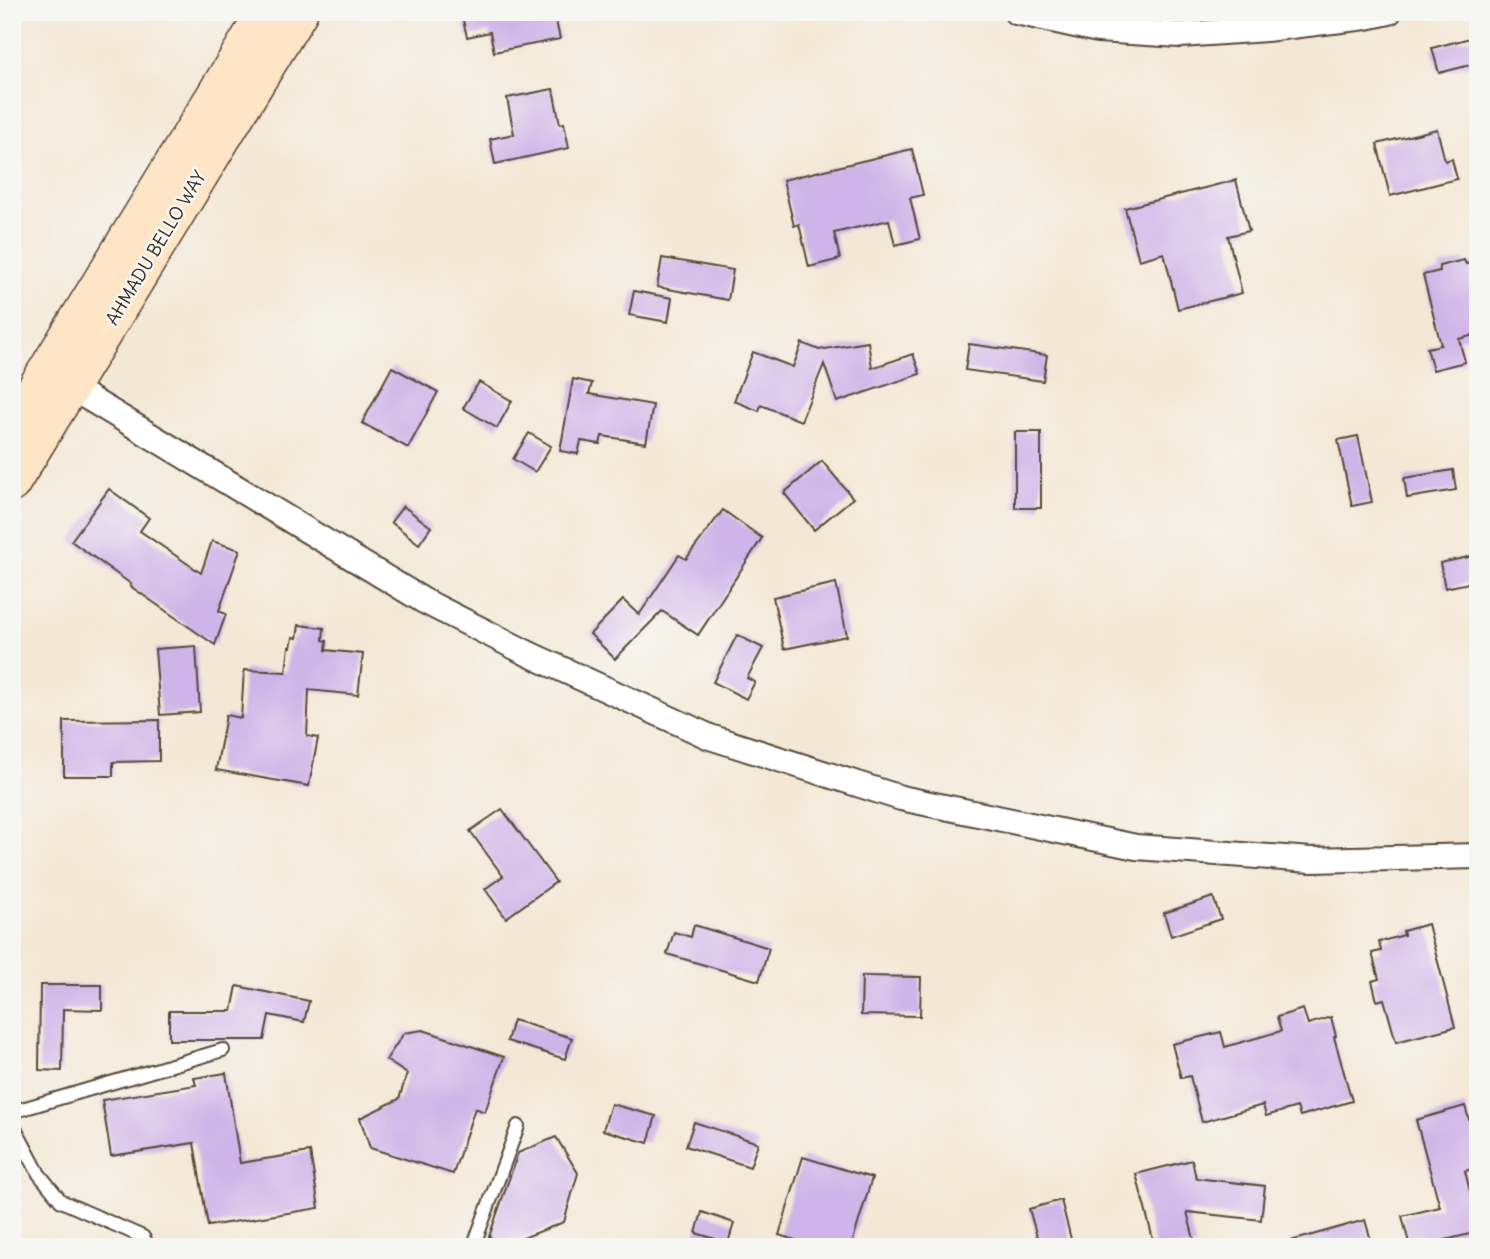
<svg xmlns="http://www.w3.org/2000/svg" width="1490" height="1259" font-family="Delius,sans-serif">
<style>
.building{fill:#ceb4e8}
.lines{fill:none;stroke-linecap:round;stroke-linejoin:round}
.service-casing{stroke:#574639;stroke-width:16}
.minor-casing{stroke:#574639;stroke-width:28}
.secondary-casing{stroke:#574639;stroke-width:38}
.service{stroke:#fff;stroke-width:12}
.minor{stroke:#fff;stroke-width:24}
.secondary{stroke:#fde5c5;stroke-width:35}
.labels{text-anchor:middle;stroke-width:5;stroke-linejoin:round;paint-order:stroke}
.street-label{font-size:18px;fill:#3b2a1e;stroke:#f6f6f2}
</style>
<rect width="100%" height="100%" fill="#f6f6f2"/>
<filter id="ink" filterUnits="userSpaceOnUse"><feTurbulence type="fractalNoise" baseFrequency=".0143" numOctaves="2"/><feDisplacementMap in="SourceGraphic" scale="14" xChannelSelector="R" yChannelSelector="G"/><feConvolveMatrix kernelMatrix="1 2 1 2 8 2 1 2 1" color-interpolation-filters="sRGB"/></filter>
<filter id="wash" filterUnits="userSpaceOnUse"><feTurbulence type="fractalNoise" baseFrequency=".00686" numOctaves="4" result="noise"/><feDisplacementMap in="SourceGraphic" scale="28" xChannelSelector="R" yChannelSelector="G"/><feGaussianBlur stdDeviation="1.57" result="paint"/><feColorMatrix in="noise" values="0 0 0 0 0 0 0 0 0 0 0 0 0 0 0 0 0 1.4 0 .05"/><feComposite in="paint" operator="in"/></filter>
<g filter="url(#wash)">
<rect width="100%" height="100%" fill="#f3e8d5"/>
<g id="blocks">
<g class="building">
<path d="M 461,12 L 554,12 L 560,39 L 494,52 L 490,32 L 467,37 Z"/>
<path d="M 1474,37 L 1478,52 L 1478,63 L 1439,73 L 1432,48 Z"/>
<path d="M 553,89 L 560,124 L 564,123 L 569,148 L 495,164 L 490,139 L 514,134 L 507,98 Z"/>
<path d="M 1437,129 L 1445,161 L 1452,159 L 1457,179 L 1390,196 L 1377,144 Z"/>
<path d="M 912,149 L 923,195 L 910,198 L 920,239 L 895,245 L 889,220 L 834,233 L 840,259 L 809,267 L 799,224 L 794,226 L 783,180 Z"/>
<path d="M 1236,180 L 1249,231 L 1228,236 L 1242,293 L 1178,309 L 1164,253 L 1139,260 L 1125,208 Z"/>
<path d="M 662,258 L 733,270 L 728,300 L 657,287 Z"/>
<path d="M 1464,260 L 1466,264 L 1478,261 L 1478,334 L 1459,339 L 1465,362 L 1433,370 L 1427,348 L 1441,345 L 1423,275 L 1440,271 L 1439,266 Z"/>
<path d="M 634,291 L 672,298 L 668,322 L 629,315 Z"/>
<path d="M 868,342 L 872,368 L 913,354 L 920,374 L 837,402 L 824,364 L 801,421 L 761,405 L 759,411 L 734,401 L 753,352 L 793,367 L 802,343 L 819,350 Z"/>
<path d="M 969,344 L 1047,355 L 1043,381 L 965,370 Z"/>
<path d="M 392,367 L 438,392 L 408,448 L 362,423 Z"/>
<path d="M 573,379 L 592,383 L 589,394 L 653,405 L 646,443 L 602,436 L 600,444 L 581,441 L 578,454 L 560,451 Z"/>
<path d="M 479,382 L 512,401 L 497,428 L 463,408 Z"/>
<rect x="1015" y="432" width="26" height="76"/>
<path d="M 529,433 L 551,446 L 535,472 L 513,459 Z"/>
<path d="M 1358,436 L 1372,502 L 1352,506 L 1338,440 Z"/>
<path d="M 822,461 L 853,498 L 814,530 L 784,493 Z"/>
<path d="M 1453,470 L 1456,490 L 1407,498 L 1404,478 Z"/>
<path d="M 109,489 L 149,518 L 140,531 L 201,573 L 212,541 L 240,550 L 219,611 L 226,614 L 215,645 L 130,586 L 131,584 L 71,541 Z"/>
<path d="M 403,506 L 431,527 L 419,544 L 391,522 Z"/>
<path d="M 723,510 L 762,538 L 698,635 L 662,611 L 615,659 L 590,634 L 623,600 L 639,615 L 679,555 L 686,559 Z"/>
<path d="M 1478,555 L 1478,581 L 1445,588 L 1440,563 Z"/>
<path d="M 836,583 L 847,636 L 784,649 L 773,597 Z"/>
<path d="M 299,625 L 324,628 L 323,640 L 327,641 L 326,650 L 363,654 L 358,695 L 309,690 L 307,736 L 318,738 L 309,786 L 216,770 L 226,715 L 241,718 L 244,670 L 286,672 L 289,647 L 291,647 L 293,637 L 297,638 Z"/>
<path d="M 737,635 L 763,648 L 747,678 L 755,682 L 746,699 L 713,682 Z"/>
<path d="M 196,646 L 200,712 L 160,715 L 155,649 Z"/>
<path d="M 159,720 L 159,761 L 113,762 L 113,776 L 64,776 L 64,721 Z"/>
<path d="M 502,809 L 556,882 L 506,918 L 485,889 L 503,876 L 470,831 Z"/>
<path d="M 1213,897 L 1221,919 L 1171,936 L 1164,913 Z"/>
<path d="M 1428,924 L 1455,1027 L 1396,1042 L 1384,999 L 1377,1001 L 1372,981 L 1379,979 L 1372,953 L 1381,951 L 1379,942 L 1404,935 L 1403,931 Z"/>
<path d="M 694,925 L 769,948 L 759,981 L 667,954 L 674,932 L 691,937 Z"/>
<path d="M 862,976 L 921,977 L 920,1016 L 861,1015 Z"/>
<path d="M 40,985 L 102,985 L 102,1010 L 63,1009 L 62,1071 L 39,1070 Z"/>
<path d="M 237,986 L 309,1001 L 304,1022 L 269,1015 L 264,1040 L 169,1040 L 169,1011 L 232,1011 Z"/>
<path d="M 1303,1009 L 1308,1024 L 1331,1017 L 1336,1036 L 1334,1037 L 1352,1101 L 1300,1116 L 1297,1107 L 1266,1116 L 1263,1105 L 1202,1122 L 1190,1076 L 1181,1078 L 1172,1044 L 1221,1032 L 1225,1047 L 1281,1031 L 1277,1017 Z"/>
<path d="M 513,1020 L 572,1038 L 565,1059 L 507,1041 Z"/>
<path d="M 423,1030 L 504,1057 L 485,1112 L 475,1108 L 453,1174 L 370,1148 L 360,1118 L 399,1099 L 407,1074 L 386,1060 L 404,1033 Z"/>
<path d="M 226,1073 L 240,1163 L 310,1152 L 319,1208 L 208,1226 L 194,1143 L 111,1156 L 102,1100 L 196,1085 L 194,1078 Z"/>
<path d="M 611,1104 L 656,1116 L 648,1143 L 603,1130 Z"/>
<path d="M 1465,1106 L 1478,1150 L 1478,1167 L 1465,1171 L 1478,1223 L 1478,1232 L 1417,1247 L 1410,1247 L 1402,1216 L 1440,1207 L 1416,1120 Z"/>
<path d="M 694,1122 L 758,1143 L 750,1167 L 686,1146 Z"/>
<path d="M 556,1137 L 578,1173 L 564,1222 L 508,1244 L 489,1237 L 518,1153 Z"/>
<path d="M 803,1157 L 872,1178 L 851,1247 L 817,1247 L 779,1235 Z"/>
<path d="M 1192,1160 L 1196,1178 L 1265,1186 L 1261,1220 L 1187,1212 L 1196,1247 L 1155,1247 L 1136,1174 Z"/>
<path d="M 1061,1200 L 1073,1247 L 1040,1247 L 1029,1209 Z"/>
<path d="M 702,1212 L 734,1223 L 728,1243 L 696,1233 Z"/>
<path d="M 1365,1220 L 1373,1247 L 1291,1247 L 1291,1241 Z"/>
</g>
</g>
</g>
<g filter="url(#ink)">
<use href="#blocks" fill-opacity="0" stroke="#574639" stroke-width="2"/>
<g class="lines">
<g class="service-casing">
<g id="service">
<path d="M 12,1112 L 223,1050"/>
<path d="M 12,1123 L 39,1174 L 61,1201 L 143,1237 L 149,1247"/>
<path d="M 473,1247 L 518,1126"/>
</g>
</g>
<g class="minor-casing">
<g id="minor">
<path d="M 1016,12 L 1098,30 L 1180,35 L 1266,29 L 1366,17 L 1389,12"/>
<path d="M 57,379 L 424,601 L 531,655 L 710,737 L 901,798 L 1136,847 L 1311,860 L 1478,856"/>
</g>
</g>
<g class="secondary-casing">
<g id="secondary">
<path d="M 12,426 L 265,12"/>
<path d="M 12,484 L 300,12"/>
</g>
</g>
<use href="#service" class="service"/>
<use href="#minor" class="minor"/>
<use href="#secondary" class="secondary"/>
</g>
</g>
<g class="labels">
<g class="street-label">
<text transform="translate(156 248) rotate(-59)" y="6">AHMADU BELLO WAY</text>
</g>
</g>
<rect width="1490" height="1259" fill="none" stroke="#f6f6f2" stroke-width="42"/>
</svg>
